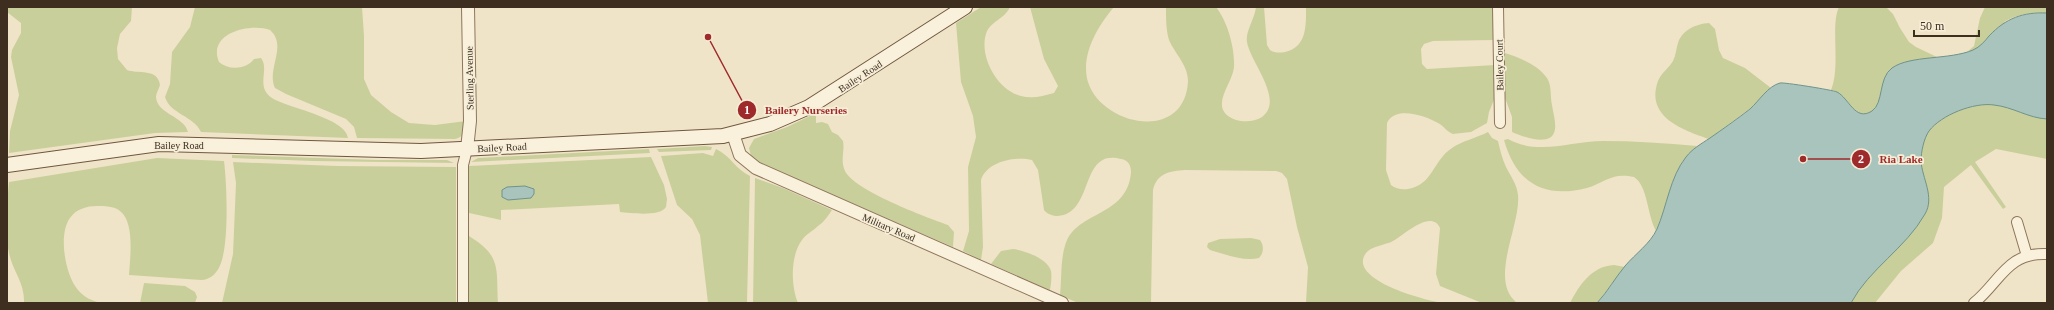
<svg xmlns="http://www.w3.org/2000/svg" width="2054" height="310" font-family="'Times New Roman',serif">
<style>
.green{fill:#c9cf9b}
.water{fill:#a9c4bc;stroke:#6f938a}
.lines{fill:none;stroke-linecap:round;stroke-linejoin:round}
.minor-casing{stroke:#8d765c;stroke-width:12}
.tertiary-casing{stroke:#8d765c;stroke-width:14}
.secondary-casing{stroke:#6f573f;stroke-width:16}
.minor{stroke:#faf1dc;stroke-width:10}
.tertiary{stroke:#faf1dc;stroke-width:12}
.secondary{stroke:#faf1dc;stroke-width:14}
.labels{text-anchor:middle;stroke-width:3.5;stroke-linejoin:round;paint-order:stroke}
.street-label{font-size:10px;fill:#3d2e20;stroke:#f7eed8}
.leader{fill:none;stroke:#9e2a2b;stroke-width:1.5}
.callout-dot{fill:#9e2a2b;stroke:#f7eed8;stroke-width:1.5}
.mark-label{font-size:12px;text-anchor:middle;font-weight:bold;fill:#fff}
.callout-label{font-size:11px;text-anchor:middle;font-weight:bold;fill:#9e2a2b;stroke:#f7eed8;stroke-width:3.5;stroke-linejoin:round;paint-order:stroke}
</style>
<rect width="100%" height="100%" fill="#f0e4c8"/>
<g class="green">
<path d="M 7,7 L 132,7 L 131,21 L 120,34 L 117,48 L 118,59 L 127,70 C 138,74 158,68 160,85 C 159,89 156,93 156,97 C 157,114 184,116 188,132 L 155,133 L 9,153 L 10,131 L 19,95 L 11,57 L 12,50 L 21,33 L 21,23 L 7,12 Z"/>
<path d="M 195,7 L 362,7 L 364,36 L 364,79 L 371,95 L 391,112 L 409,123 L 435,125 L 466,121 C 465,130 465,137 455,139 L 357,138 L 354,127 L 346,119 L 286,94 L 275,88 C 266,69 288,46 270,30 C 250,23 207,33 219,62 C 229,71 247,69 254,59 L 261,58 C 270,69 255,87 272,98 C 288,108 346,118 348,138 L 201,132 C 194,116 170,114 165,97 L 170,84 L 172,52 L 190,27 Z"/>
<path d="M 981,7 L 1010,7 C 1005,19 990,21 986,34 C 979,56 997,90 1021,96 C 1032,99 1043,96 1054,93 L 1058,86 L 1044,59 L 1030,7 L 1114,7 C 1098,26 1080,55 1088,82 C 1102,126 1185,143 1188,81 C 1188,65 1175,54 1169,40 C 1166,30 1166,18 1166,7 L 1216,7 C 1228,22 1235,49 1234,67 C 1233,84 1206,109 1236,120 C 1244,122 1254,122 1262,117 C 1285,100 1250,62 1247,42 C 1245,32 1255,18 1256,7 L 1264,7 L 1267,45 L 1270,50 C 1274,53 1280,53 1285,52 C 1307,47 1306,26 1306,7 L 1494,7 L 1495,40 L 1433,41 L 1424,44 L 1421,49 L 1422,64 L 1427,69 L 1495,65 L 1496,95 L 1489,112 L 1487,123 L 1471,132 L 1453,134 C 1447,132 1444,126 1438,123 C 1426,116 1395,105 1387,123 L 1386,170 L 1391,185 C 1396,189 1402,190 1408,189 C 1433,185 1433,160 1452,148 C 1460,142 1478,137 1488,132 L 1492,138 L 1498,141 C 1500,150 1502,158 1506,167 C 1511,177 1517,184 1518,195 C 1521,226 1488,280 1517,303 L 1482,303 L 1440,286 L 1436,274 L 1440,228 C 1431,208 1402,237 1393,241 C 1386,245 1371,246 1366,253 C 1346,280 1427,301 1443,303 L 1306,303 L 1308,267 L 1297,227 L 1287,179 L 1282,173 L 1276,171 L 1185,170 C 1170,171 1157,173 1153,190 L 1151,303 L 1078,303 L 1060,295 C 1062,278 1060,256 1067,240 C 1081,211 1128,215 1131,172 C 1131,165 1128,160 1121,159 C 1079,148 1095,213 1058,216 C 1053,216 1047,214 1044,210 L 1038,170 L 1032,160 C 1014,156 987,162 981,180 L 983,247 L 981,260 L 963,251 L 969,231 L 968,167 L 976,137 L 973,116 L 961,82 L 956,23 Z"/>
<path d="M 1839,7 L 1886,7 L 1893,14 L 1900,28 L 1909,42 L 1916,47 L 1939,58 L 1967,52 L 1974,46 L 1980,18 L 1985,7 L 2047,7 L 2047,13 C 2031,13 2017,14 2004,22 L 2047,41 L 2047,159 L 1996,149 L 1975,162 L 2006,207 L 2003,209 L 1971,165 L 1944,187 L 1942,218 L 1933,243 L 1901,271 L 1875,303 L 1840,303 L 1835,91 L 1831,90 C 1841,66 1830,26 1839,7 Z"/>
<path d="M 1709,23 L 1715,29 L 1719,50 L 1723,58 L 1745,68 L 1771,88 L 1752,107 L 1709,139 C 1683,130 1645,117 1658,81 C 1661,73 1669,68 1673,61 C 1676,55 1676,49 1678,43 C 1682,30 1696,24 1709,23 Z"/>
<path d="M 1502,52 C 1518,57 1537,64 1547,78 C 1552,86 1550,96 1552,105 C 1553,113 1556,121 1555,129 C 1553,148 1523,137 1512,132 L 1512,117 L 1504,95 Z"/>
<path d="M 816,113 L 816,123 L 822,122 L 828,124 L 832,132 L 838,135 L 843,141 C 845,151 840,160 845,171 C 855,191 926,217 948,225 L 954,232 L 953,247 L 762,164 L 751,156 L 749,148 L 754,139 L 787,127 Z"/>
<path d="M 1508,139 C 1539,156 1570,141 1603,141 C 1634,141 1666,143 1697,146 L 1682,162 L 1656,231 C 1647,215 1648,186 1634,177 C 1612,172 1606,182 1587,188 C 1544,199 1516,183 1504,140 Z"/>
<path d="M 705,146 L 712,147 L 711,150 L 659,152 L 657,149 Z"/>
<path d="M 649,149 L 650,153 L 471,162 L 478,158 Z"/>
<path d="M 716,149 C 730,155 736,170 750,176 L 747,303 L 708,303 L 700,235 L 692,219 L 677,205 L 661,156 L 703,153 L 713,156 Z"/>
<path d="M 232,155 L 377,160 L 447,160 L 454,163 L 313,161 L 232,158 Z"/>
<path d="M 651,157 L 664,185 L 667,199 L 666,207 C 660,217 631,213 620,212 L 619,204 L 501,210 L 501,220 L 469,213 L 469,166 Z"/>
<path d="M 157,158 L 224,161 C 227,185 229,241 221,263 C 218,272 211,280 201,280 L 129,275 C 130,259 135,222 120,211 C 114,206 104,206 97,206 C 87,206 76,209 70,218 C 58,234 65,275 78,290 C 84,297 92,301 101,303 L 24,303 C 25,283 13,272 9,253 C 4,233 7,203 9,182 Z"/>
<path d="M 233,162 L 337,166 L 456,167 L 456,303 L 222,303 L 233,254 L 236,183 Z"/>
<path d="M 755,178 L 783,188 L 832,210 C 828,216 824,222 818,226 C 813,231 806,234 802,240 C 790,256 791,286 798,303 L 753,303 Z"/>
<path d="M 469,236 C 502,256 496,269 498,303 L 469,303 Z"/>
<path d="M 1251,238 L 1260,240 C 1264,245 1264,253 1259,258 C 1244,262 1225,254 1210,250 L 1207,247 L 1208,243 L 1220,239 Z"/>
<path d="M 1013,249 C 1024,250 1048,259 1051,271 C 1052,277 1051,284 1050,290 L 991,264 L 1001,251 Z"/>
<path d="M 1614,265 L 1625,267 L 1597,303 L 1570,303 C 1579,285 1592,266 1614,265 Z"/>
<path d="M 144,283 L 185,286 L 195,292 L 197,297 L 195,303 L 140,303 Z"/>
</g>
<g class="water">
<path d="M 2047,13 L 2047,119 C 2028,118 2013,107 1994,105 C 1974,102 1941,115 1929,131 C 1924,138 1921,152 1921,161 C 1922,178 1935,197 1925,214 C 1906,248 1869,269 1851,303 L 1597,303 C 1608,291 1615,278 1625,266 C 1636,253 1650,244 1657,229 C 1667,206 1670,177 1686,157 C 1692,149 1701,144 1710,138 C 1723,129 1737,119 1750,109 C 1759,101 1768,86 1780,83 C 1783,82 1833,90 1837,92 C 1849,98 1855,122 1872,111 C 1884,103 1878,78 1892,68 C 1910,55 1950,60 1973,50 C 1980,47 1985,41 1989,36 C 2006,18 2023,12 2047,13 Z"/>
<path d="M 525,186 L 534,189 L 534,194 L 531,198 L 508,200 L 502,197 L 502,190 L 507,187 Z"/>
</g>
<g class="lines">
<g class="minor-casing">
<g id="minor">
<path d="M 1498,7 L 1500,123"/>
<path d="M 2017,222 L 2027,256"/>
<path d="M 463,303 L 463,165 L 467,149"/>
<path d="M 1974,303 C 2000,282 2007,252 2047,254"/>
</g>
</g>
<g class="tertiary-casing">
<g id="tertiary">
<path d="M 733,134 L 740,155 L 756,168 L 1062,303"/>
<path d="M 467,149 L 470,121 L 468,7"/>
</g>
</g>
<g class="secondary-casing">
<path id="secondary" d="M 7,165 L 159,144 L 421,151 L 723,136 L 770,124 L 809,107 L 965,7"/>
</g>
<use href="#minor" class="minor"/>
<use href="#tertiary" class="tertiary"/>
<use href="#secondary" class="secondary"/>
</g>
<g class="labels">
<g class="street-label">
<text transform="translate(1499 65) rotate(-91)" y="4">Bailey Court</text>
<text transform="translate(860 76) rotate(-33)" y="4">Bailey Road</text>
<text transform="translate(469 78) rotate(-91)" y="4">Sterling Avenue</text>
<text x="179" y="149">Bailey Road</text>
<text transform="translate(502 147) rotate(-3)" y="4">Bailey Road</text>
<text transform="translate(889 227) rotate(23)" y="4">Military Road</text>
</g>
</g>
<path class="leader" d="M708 37L747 110M1803 159L1861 159"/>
<g class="callout-dot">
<circle cx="708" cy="37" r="4"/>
<circle cx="1803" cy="159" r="4"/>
<circle cx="747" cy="110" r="10"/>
<circle cx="1861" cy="159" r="10"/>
</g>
<g class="mark-label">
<text x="747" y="114">1</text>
<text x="1861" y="163">2</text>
</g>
<g class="callout-label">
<text x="806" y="114">Bailery Nurseries</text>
<text x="1901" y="163">Ria Lake</text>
</g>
<rect width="2054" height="310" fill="none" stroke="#3d2e20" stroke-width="16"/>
<path d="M1914 30v6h65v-6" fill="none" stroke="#3d2e20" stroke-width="2"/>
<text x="1920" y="30" font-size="12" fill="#3d2e20" stroke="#f7eed8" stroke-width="3" paint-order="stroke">50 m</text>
</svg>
